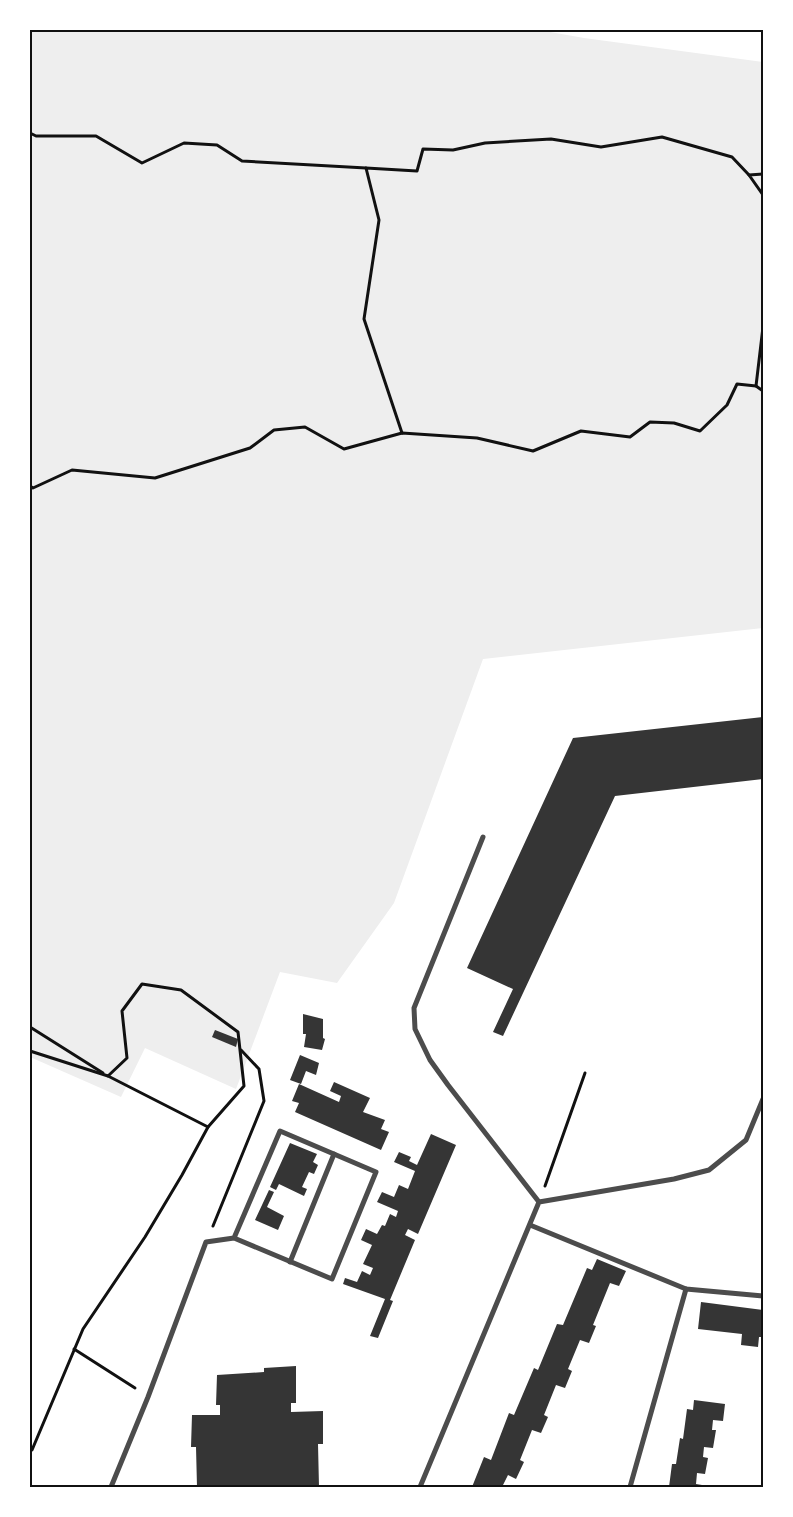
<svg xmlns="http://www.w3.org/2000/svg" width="793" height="1517" font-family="Mulish,sans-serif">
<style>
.green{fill:#eee}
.building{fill:#353535}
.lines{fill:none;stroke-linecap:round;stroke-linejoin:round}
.path{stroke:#111;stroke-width:3}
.minor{stroke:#4c4c4c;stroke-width:5}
.neatline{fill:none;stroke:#111;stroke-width:2}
</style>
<rect width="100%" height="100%" fill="#fff"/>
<path class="green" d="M 30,30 L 539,30 L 584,38 L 763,62 L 763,628 L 483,659 L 394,903 L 337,983 L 280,972 L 236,1089 L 145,1048 L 121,1097 L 30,1057 Z"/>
<g class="building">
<path d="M 763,717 L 763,779 L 615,796 L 503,1036 L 493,1032 L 513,989 L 467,968 L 573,738 Z"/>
<path d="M 303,1014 L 323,1019 L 323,1038 L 325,1039 L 322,1050 L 304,1047 L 306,1034 L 303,1034 Z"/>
<path d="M 215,1030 L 238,1039 L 236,1047 L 212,1037 Z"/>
<path d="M 300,1055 L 319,1063 L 316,1075 L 306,1071 L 301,1084 L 290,1080 Z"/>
<path d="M 334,1082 L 370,1098 L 363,1112 L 385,1120 L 381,1129 L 389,1132 L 381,1150 L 295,1112 L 299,1103 L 292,1101 L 299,1084 L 339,1102 L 341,1096 L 330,1091 Z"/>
<path d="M 431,1134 L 456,1145 L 418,1234 L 408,1229 L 405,1235 L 415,1240 L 390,1300 L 393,1301 L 378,1338 L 370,1336 L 385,1299 L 343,1284 L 345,1278 L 357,1282 L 362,1271 L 370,1275 L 373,1268 L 363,1264 L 372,1245 L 361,1240 L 366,1229 L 377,1234 L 382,1225 L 385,1226 L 390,1214 L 396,1217 L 398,1211 L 377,1202 L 382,1192 L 394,1197 L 399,1185 L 408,1189 L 415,1171 L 394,1162 L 399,1152 L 411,1157 L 409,1161 L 417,1165 Z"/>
<path d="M 290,1143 L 317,1154 L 313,1162 L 318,1165 L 314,1174 L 309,1172 L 302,1187 L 307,1189 L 304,1196 L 279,1184 L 276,1190 L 270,1187 Z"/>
<path d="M 269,1190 L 274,1192 L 267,1207 L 284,1216 L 278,1230 L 255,1220 Z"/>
<path d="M 597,1259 L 626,1271 L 619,1286 L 610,1283 L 593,1325 L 596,1326 L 589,1343 L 580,1340 L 568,1369 L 572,1371 L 565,1388 L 556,1385 L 544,1415 L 548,1417 L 541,1433 L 532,1430 L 520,1460 L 524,1462 L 516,1479 L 508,1475 L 502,1487 L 472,1487 L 484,1457 L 491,1460 L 509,1413 L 514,1415 L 534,1368 L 538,1370 L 557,1324 L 563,1325 L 587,1268 L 592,1270 Z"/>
<path d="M 701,1302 L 763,1310 L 763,1337 L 759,1337 L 758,1347 L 741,1345 L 742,1334 L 698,1329 Z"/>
<path d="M 296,1366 L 296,1403 L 291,1403 L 291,1412 L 323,1411 L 323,1444 L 318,1444 L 319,1487 L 197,1487 L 196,1447 L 191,1447 L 192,1415 L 220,1415 L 220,1405 L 216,1405 L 217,1375 L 264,1372 L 264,1368 Z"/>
<path d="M 694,1400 L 725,1404 L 723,1421 L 713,1420 L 712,1430 L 716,1430 L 713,1448 L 704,1447 L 703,1457 L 708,1458 L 705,1474 L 697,1473 L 696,1484 L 702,1485 L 701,1487 L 669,1487 L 672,1464 L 676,1464 L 680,1438 L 683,1439 L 687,1409 L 693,1410 Z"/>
</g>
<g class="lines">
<g class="path">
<path d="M 30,133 L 36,136 L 96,136 L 142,163 L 184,143 L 217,145 L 242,161 L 366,168"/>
<path d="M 763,174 L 749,175 L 763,195"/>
<path d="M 756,386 L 763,327"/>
<path d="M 402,433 L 364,319 L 379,220 L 366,168 L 417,171 L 423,149 L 453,150 L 485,143 L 551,139 L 601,147 L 662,137 L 732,157 L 749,175"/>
<path d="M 30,486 L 33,488 L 72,470 L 155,478 L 250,448 L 274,430 L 305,427 L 344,449 L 402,433 L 477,438 L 533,451 L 581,431 L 630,437 L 650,422 L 674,423 L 700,431 L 727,405 L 737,384 L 756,386 L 763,391"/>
<path d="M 30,1027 L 103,1073"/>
<path d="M 30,1051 L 108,1076 L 127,1058 L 122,1011 L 142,984 L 181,990 L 238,1032 L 244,1086 L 208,1127 L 182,1175 L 145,1237 L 83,1329 L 32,1450 L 30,1450"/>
<path d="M 108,1076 L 208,1127"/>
<path d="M 545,1186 L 585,1073"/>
<path d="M 213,1226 L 264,1101 L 259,1069 L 241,1050"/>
<path d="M 74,1349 L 135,1388"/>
</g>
<g class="minor">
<path d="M 483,837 L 414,1008 L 415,1029 L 430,1060 L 448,1085 L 539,1202"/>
<path d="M 530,1225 L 686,1289 L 763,1296"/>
<path d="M 290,1262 L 334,1154"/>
<path d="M 111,1487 L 148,1397 L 206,1242 L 234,1238 L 332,1279 L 376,1172 L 280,1131 L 234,1238"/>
<path d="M 420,1487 L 539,1202 L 674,1179 L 709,1170 L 746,1140 L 763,1099"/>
<path d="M 630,1487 L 686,1289"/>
</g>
</g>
<rect width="793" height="1517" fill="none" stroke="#ffffff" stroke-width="62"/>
<rect x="31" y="31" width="731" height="1455" class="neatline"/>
</svg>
